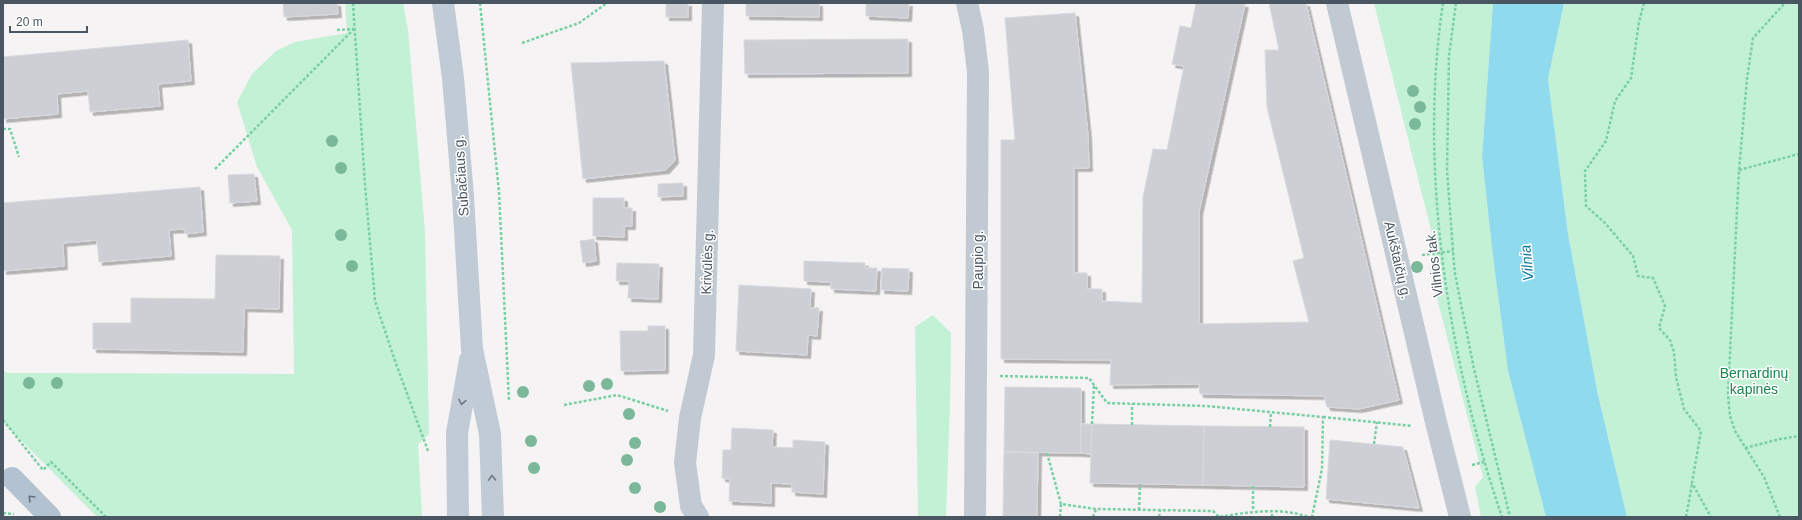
<svg xmlns="http://www.w3.org/2000/svg" width="1802" height="520" font-family="Arial,sans-serif">
<style>
.green{fill:#c3f1d5}
.water{fill:#90daee}
.building{fill:#cdcfd5;stroke:#d7d9de;filter:url(#shadow)}
.lines{fill:none;stroke-linecap:round;stroke-linejoin:round}
.path{stroke:#7ad0a6;stroke-width:2.5;stroke-dasharray:3 2;stroke-linecap:butt}
.minor{stroke:#c1cad2;stroke-width:22}
.secondary{stroke:#c1cbd6;stroke-width:22}
.primary-bridge{stroke:#b3c2d1;stroke-width:22}
.tree{fill:#7bb799}
.oneway{stroke:#6e7984}
.oneway2{stroke:#64717d}
.labels{text-anchor:middle;stroke-width:3;stroke-linejoin:round;paint-order:stroke}
.street-label{font-size:14px;fill:#4a5661;stroke:#fff}
.park-label{font-size:14px;fill:#17864f;stroke:#fff}
.water-label{font-size:15px;font-style:italic;fill:#0c7c9b;stroke:#fff}
</style>
<defs>
<filter id="shadow"><feDropShadow dx="3.5" dy="3.5" stdDeviation="0" flood-color="#0004"/></filter>
</defs>
<rect width="100%" height="100%" fill="#f5f3f3"/>
<g class="green">
<path d="M 345,3 L 403,3 L 408,30 L 425,232 L 429,434 L 418,444 L 422,517 L 97,517 L 3,422 L 3,370 L 7,373 L 294,374 L 292,230 L 257,167 L 237,102 L 252,74 L 276,51 L 295,42 L 347,33 Z"/>
<path d="M 1374,3 L 1493,3 L 1482,157 L 1493,257 L 1508,371 L 1546,517 L 1481,517 L 1475,487 L 1483,477 L 1430,271 L 1434,242 Z"/>
<path d="M 1564,3 L 1799,3 L 1799,517 L 1627,517 L 1598,395 L 1568,234 L 1548,79 Z"/>
<path d="M 933,315 L 951,333 C 951,394 948,456 946,517 L 918,517 L 915,327 Z"/>
</g>
<path class="water" d="M 1493,3 L 1564,3 L 1548,79 L 1568,234 L 1598,395 L 1627,517 L 1546,517 L 1508,371 L 1493,257 L 1482,157 Z"/>
<g class="building">
<path d="M 283,3 L 337,3 L 338,14 L 284,17 Z"/>
<rect x="666" y="3" width="22" height="14"/>
<path d="M 746,3 L 819,3 L 819,17 L 746,16 Z"/>
<path d="M 866,3 L 909,3 L 908,18 L 866,16 Z"/>
<path d="M 1196,3 L 1245,4 L 1199,212 L 1199,324 L 1309,322 L 1293,261 L 1304,258 L 1267,107 L 1265,50 L 1279,50 L 1269,3 L 1306,3 L 1399,400 L 1359,409 L 1327,407 L 1324,396 L 1200,394 L 1199,384 L 1110,385 L 1111,360 L 1001,359 L 1001,140 L 1015,140 L 1005,18 L 1075,13 L 1088,135 L 1089,168 L 1074,168 L 1074,273 L 1087,273 L 1087,289 L 1102,289 L 1102,301 L 1142,303 L 1143,197 L 1153,149 L 1167,150 L 1184,66 L 1172,64 L 1180,26 L 1191,28 Z"/>
<path d="M 908,39 L 908,73 L 745,74 L 744,40 Z"/>
<path d="M 188,40 L 191,81 L 158,84 L 160,106 L 90,112 L 88,91 L 57,94 L 58,114 L 3,119 L 3,57 Z"/>
<path d="M 664,61 L 675,160 L 666,170 L 583,179 L 571,63 Z"/>
<path d="M 254,174 L 257,201 L 230,203 L 228,175 Z"/>
<path d="M 683,183 L 683,196 L 658,197 L 658,184 Z"/>
<path d="M 200,187 L 203,232 L 185,234 L 184,229 L 169,230 L 171,256 L 99,262 L 97,240 L 63,243 L 64,266 L 3,271 L 3,203 Z"/>
<path d="M 593,198 L 624,198 L 624,208 L 632,208 L 632,226 L 624,226 L 624,237 L 593,236 Z"/>
<path d="M 594,239 L 596,261 L 583,263 L 580,241 Z"/>
<path d="M 216,255 L 280,256 L 279,309 L 244,308 L 243,352 L 93,349 L 93,323 L 131,323 L 131,298 L 215,299 Z"/>
<path d="M 804,261 L 865,263 L 865,268 L 877,268 L 876,291 L 831,289 L 831,282 L 804,281 Z"/>
<path d="M 617,263 L 659,264 L 658,299 L 628,298 L 629,281 L 616,281 Z"/>
<path d="M 882,268 L 909,269 L 908,291 L 881,290 Z"/>
<path d="M 739,285 L 811,289 L 810,308 L 819,308 L 817,336 L 808,335 L 807,355 L 736,351 Z"/>
<path d="M 648,326 L 665,326 L 665,370 L 621,371 L 620,331 L 648,331 Z"/>
<path d="M 1005,387 L 1081,388 L 1081,453 L 1004,452 Z"/>
<path d="M 1081,424 L 1092,424 L 1091,454 L 1081,453 Z"/>
<path d="M 1092,424 L 1204,426 L 1203,485 L 1090,483 Z"/>
<path d="M 1204,426 L 1304,427 L 1304,487 L 1203,485 Z"/>
<path d="M 732,428 L 773,430 L 772,447 L 793,448 L 793,440 L 825,442 L 823,494 L 792,492 L 792,484 L 771,483 L 771,503 L 729,501 L 730,479 L 722,478 L 723,450 L 731,450 Z"/>
<path d="M 1330,440 L 1403,447 L 1419,508 L 1326,499 Z"/>
<path d="M 1004,452 L 1038,453 L 1037,517 L 1003,517 Z"/>
</g>
<g class="lines">
<g class="path">
<path d="M 353,3 L 365,185 L 375,301 L 394,358 L 428,451"/>
<path d="M 480,3 L 499,192 L 509,401"/>
<path d="M 1443,3 C 1418,169 1448,359 1502,517"/>
<path d="M 1456,3 L 1449,55 L 1447,170 L 1453,251 L 1455,274 L 1474,369 L 1510,517"/>
<path d="M 1644,3 L 1639,22 L 1631,78 L 1615,101 L 1606,141 L 1585,171 L 1586,206 L 1605,223 L 1633,256 L 1638,276 L 1653,278 L 1665,306 L 1659,328 L 1670,340 L 1674,352 L 1676,377 L 1684,409 L 1701,431 L 1692,483 L 1711,517"/>
<path d="M 337,30 L 354,29"/>
<path d="M 522,43 L 579,23 L 607,3"/>
<path d="M 3,129 L 10,129 L 19,157"/>
<path d="M 215,169 L 354,29"/>
<path d="M 1739,170 L 1799,154"/>
<path d="M 1422,255 L 1453,251"/>
<path d="M 1000,376 L 1089,378 L 1107,403 L 1206,406 L 1323,417 L 1322,469 L 1312,517"/>
<path d="M 564,405 L 617,395 L 668,411"/>
<path d="M 1323,417 L 1412,426"/>
<path d="M 3,420 L 43,470 L 51,462 L 106,517"/>
<path d="M 1092,424 L 1094,385"/>
<path d="M 1132,425 L 1132,404"/>
<path d="M 1270,427 L 1271,412"/>
<path d="M 1374,444 L 1377,422"/>
<path d="M 1745,448 L 1780,439 L 1799,436"/>
<path d="M 1047,453 L 1061,504 L 1096,509 L 1213,511 L 1219,517 C 1247,512 1282,507 1308,517"/>
<path d="M 1472,465 L 1484,462"/>
<path d="M 1253,486 L 1253,511"/>
<path d="M 1139,510 L 1140,484"/>
<path d="M 3,513 L 14,514"/>
<path d="M 1060,517 L 1061,504"/>
<path d="M 1093,517 L 1096,509"/>
<path d="M 1159,517 L 1160,510"/>
<path d="M 1272,517 L 1272,512"/>
<path d="M 1686,517 L 1692,484"/>
<path d="M 1780,517 L 1764,477 L 1735,431 L 1730,416 L 1728,394 L 1739,170 L 1747,79 L 1753,38 L 1785,3"/>
</g>
<g class="minor">
<path d="M 967,3 L 973,30 L 978,72 L 975,517"/>
<path d="M 1337,3 L 1436,422 L 1460,517"/>
<path d="M 698,517 L 691,506 L 685,463 L 690,418 L 704,355 L 713,3"/>
</g>
<g class="secondary">
<path d="M 443,3 L 453,78 L 463,196 L 472,349 L 490,434 L 493,517"/>
<path d="M 458,517 L 457,433 L 470,360"/>
</g>
<path class="primary-bridge" d="M 12,478 L 50,517"/>
</g>
<g class="tree">
<circle cx="1413" cy="91" r="6"/>
<circle cx="1420" cy="107" r="6"/>
<circle cx="1415" cy="124" r="6"/>
<circle cx="332" cy="141" r="6"/>
<circle cx="341" cy="168" r="6"/>
<circle cx="341" cy="235" r="6"/>
<circle cx="352" cy="266" r="6"/>
<circle cx="1417" cy="267" r="6"/>
<circle cx="29" cy="383" r="6"/>
<circle cx="57" cy="383" r="6"/>
<circle cx="607" cy="384" r="6"/>
<circle cx="589" cy="386" r="6"/>
<circle cx="523" cy="392" r="6"/>
<circle cx="629" cy="414" r="6"/>
<circle cx="531" cy="441" r="6"/>
<circle cx="635" cy="443" r="6"/>
<circle cx="627" cy="460" r="6"/>
<circle cx="534" cy="468" r="6"/>
<circle cx="635" cy="488" r="6"/>
<circle cx="660" cy="507" r="6"/>
</g>
<defs><path id="oneway-chevron" d="M-2-3.5L2.5 0L-2 3.5" fill="none" stroke-width="1.6" stroke-linecap="round" stroke-linejoin="round"/></defs>
<g class="oneway">
<use href="#oneway-chevron" transform="translate(462 402) rotate(100)"/>
<use href="#oneway-chevron" transform="translate(492 478) rotate(-92)"/>
</g>
<use class="oneway2" href="#oneway-chevron" transform="translate(31 498) rotate(-134)"/>
<g class="labels">
<g class="street-label">
<text transform="translate(461 176) rotate(-94)" y="5">Subačiaus g.</text>
<text transform="translate(978 260) rotate(-90)" y="5">Paupio g.</text>
<text transform="translate(1398 260) rotate(77)" y="5">Aukštaičių g.</text>
<text transform="translate(707 262) rotate(-88)" y="5">Krivūlės g.</text>
<text transform="translate(1434 264) rotate(-97)" y="5">Vilnios tak.</text>
</g>
<g class="park-label">
<text x="1754" y="378">Bernardinų<tspan x="1754" dy="16">kapinės</tspan></text>
</g>
<g class="water-label">
<text transform="translate(1527 263) rotate(-95)" y="5">Vilnia</text>
</g>
</g>
<rect width="1802" height="520" fill="none" stroke="#4a5661" stroke-width="8"/>
<path d="M10 26v6h77v-6" fill="none" stroke="#4a5661" stroke-width="2"/>
<text x="16" y="26" font-size="12" fill="#4a5661" stroke="#ffffff" stroke-width="3" paint-order="stroke">20 m</text>
</svg>
